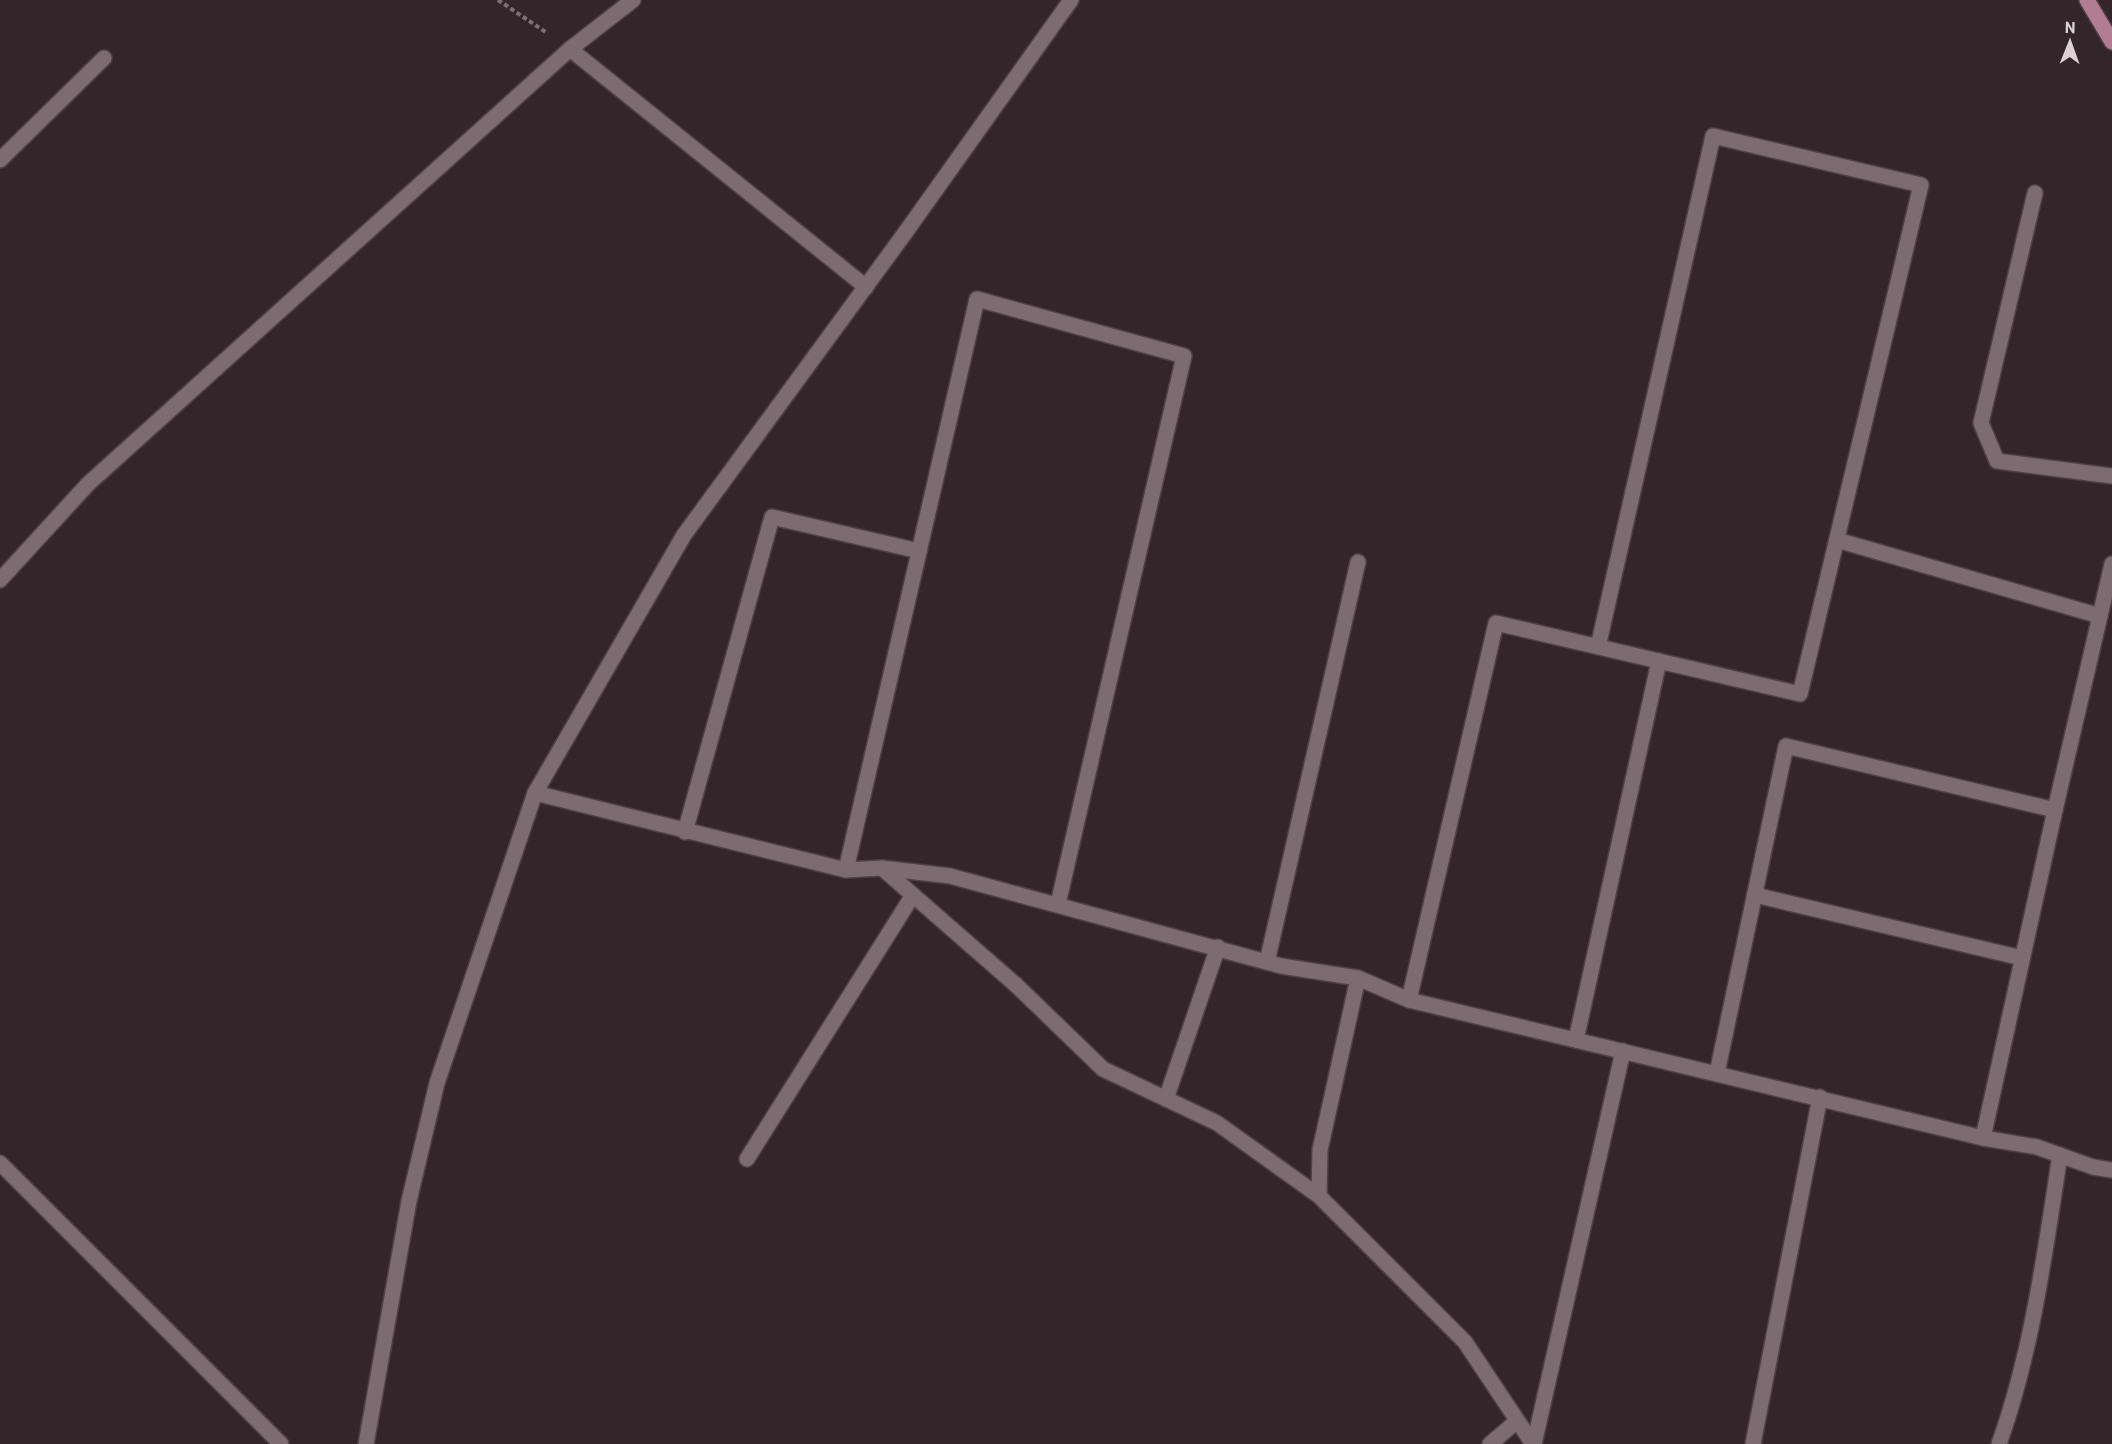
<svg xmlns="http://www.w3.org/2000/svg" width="2112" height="1444" font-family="Barlow,sans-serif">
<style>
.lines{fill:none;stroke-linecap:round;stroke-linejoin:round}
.minor-casing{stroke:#4d4146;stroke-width:18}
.major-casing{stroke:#4d4146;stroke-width:18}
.path{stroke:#7e7176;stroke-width:4;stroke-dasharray:4.5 3;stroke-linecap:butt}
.minor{stroke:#7c6b71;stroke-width:15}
.major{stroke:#b27c93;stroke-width:15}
</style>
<rect width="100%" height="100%" fill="#34252b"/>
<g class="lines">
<g class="minor-casing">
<g id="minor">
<path d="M 570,49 L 866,287"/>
<path d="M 0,160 L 104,58"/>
<path d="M 2035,193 L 1981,423 L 1997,461 L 2112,476"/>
<path d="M 1837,540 L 2100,616"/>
<path d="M 0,580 L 88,484 L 570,49 L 633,0"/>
<path d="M 535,793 L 846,870 L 882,868 L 950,876 L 1281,966 L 1358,978 L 1409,1000 L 1983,1138 L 2037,1147 L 2093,1167 L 2112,1170"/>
<path d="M 685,832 L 772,517 L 919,551"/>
<path d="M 882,868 L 1016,985 L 1103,1069 L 1217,1123 L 1319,1196"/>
<path d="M 846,870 L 977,299 L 1184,356 L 1058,904"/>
<path d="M 1755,895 L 2022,958"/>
<path d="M 1267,962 L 1358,562"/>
<path d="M 1358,978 L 1320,1150 L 1319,1196 L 1465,1342 L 1533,1444"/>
<path d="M 1409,1000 L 1496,623 L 1800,694 L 1921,185 L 1713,136 L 1598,647"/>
<path d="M 1576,1040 L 1659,661"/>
<path d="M 1717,1073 L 1786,746 L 2055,810 L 2112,564"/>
<path d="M 1166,1099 L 1218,947"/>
<path d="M 1983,1138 L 2055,810"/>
<path d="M 747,1159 L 913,895"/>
<path d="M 0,1163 L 281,1444"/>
<path d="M 366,1444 L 409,1201 L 437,1083 L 535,793 L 684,535 L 905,233 L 1071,0"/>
<path d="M 1490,1444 L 1517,1421"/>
<path d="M 1534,1444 L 1623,1051"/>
<path d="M 1753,1444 L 1820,1097"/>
<path d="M 1999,1444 C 2032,1352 2045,1252 2060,1155"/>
</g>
</g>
<g class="major-casing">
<path id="major" d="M 2087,0 L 2112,42"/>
</g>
<path class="path" d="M 498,0 L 547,33"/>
<use href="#minor" class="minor"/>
<use href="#major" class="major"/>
</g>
<g transform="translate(2070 42) rotate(1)" stroke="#34252b" stroke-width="4.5" paint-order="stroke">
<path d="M0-4.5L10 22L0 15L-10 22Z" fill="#dcd2d6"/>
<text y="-9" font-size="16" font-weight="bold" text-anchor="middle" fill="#dcd2d6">N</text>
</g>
</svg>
